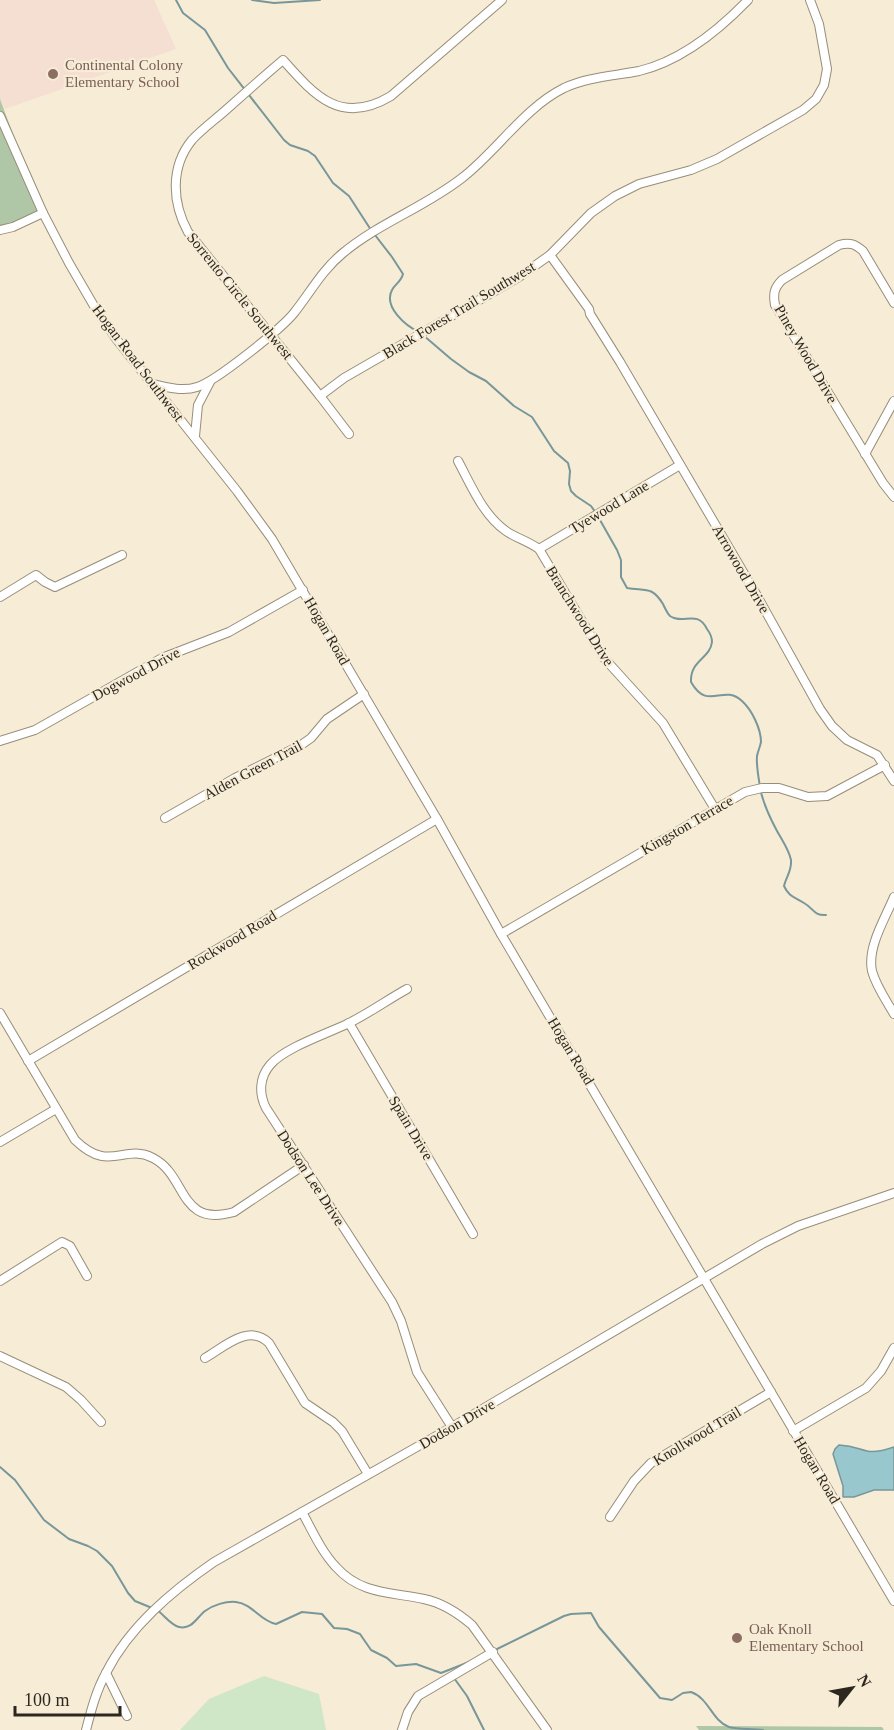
<svg xmlns="http://www.w3.org/2000/svg" width="894" height="1730" font-family="Georgia,serif">
<style>
.education{fill:#f5ded2}
.green{fill:#cfe7c7}
.forest{fill:#afc7a7}
.water{fill:#98c7ce;stroke:#78979a;stroke-width:1.5}
.lines{fill:none;stroke-linecap:round;stroke-linejoin:round}
.stream{stroke:#78979a;stroke-width:2}
.minor-casing{stroke:#978d79;stroke-width:10}
.minor{stroke:#fff;stroke-width:8}
.education-dot{fill:#8d6e63;stroke:#f7ecd6;stroke-width:2}
.labels{text-anchor:middle;stroke-width:4.5;stroke-linejoin:round;paint-order:stroke}
.education-label{font-size:15px;fill:#785e54;stroke:#f7ecd6;text-anchor:start}
.street-label{font-size:15px;fill:#2c2820;stroke:#f7ecd6}
</style>
<rect width="100%" height="100%" fill="#f7ecd6"/>
<path class="education" d="M 0,0 L 154,0 L 176,49 L 5,109 L 0,99 Z"/>
<path class="green" d="M 264,1676 L 319,1694 L 326,1730 L 180,1730 L 209,1699 Z"/>
<g class="forest">
<path d="M 0,99 L 42,212 L 0,227 Z"/>
<path d="M 696,1726 L 882,1727 L 884,1730 L 699,1730 Z"/>
</g>
<path class="water" d="M 839,1445 C 866,1446 862,1458 894,1447 L 894,1490 L 874,1490 L 854,1497 L 843,1497 L 843,1486 L 833,1454 L 835,1449 Z"/>
<g class="lines">
<g class="stream">
<path d="M 176,0 L 183,13 L 205,30 L 228,68 L 284,140 L 290,145 L 308,151 L 315,156 L 333,183 L 349,196 L 371,230"/>
<path d="M 252,0 L 274,3 L 320,0"/>
<path d="M 375,235 L 392,257 L 403,274 C 401,282 395,284 392,290 C 383,307 406,326 419,332"/>
<path d="M 423,335 L 451,359 L 469,372 L 486,381 L 514,406 L 532,417 L 554,451 L 568,463 L 570,471 L 569,484 L 571,491 L 576,496 L 591,506 L 596,513 L 617,550 L 621,560 L 621,577 L 627,588 C 646,591 652,586 663,604 C 665,608 667,613 670,616 C 683,625 697,609 707,629 C 710,633 712,637 712,642 C 710,659 690,660 691,682 C 708,712 723,683 742,701 C 752,710 761,729 761,742 C 760,747 758,751 757,756 C 756,766 759,778 760,788 C 763,803 770,818 777,831 C 782,840 789,850 791,860 C 792,871 786,877 784,886 C 789,897 795,897 804,903 C 813,908 814,916 826,915"/>
<path d="M 0,1467 L 15,1480 L 44,1520 L 69,1539 L 88,1546 L 97,1551 L 112,1566 L 128,1593 L 135,1601 L 152,1608"/>
<path d="M 157,1610 C 164,1615 171,1625 179,1627 C 192,1630 197,1617 205,1611 C 213,1605 226,1601 236,1602 C 253,1604 260,1621 276,1624 L 302,1612 L 322,1614 L 334,1628 L 347,1629 L 360,1634 L 371,1650 L 387,1658 L 396,1666 L 416,1664 L 441,1673 L 469,1662"/>
<path d="M 493,1651 L 564,1616 L 571,1614 L 591,1613 L 599,1627 L 660,1698 L 672,1700 L 683,1693 L 691,1692 C 709,1698 712,1721 729,1727 C 739,1730 752,1728 763,1730"/>
<path d="M 454,1678 L 467,1696 L 484,1730"/>
</g>
<g class="minor-casing">
<g id="minor">
<path d="M 0,116 L 43,213 L 69,263 L 94,306 L 117,340 L 237,491 L 272,539 L 437,819 L 501,934 L 894,1601"/>
<path d="M 0,230 L 13,227 L 43,213"/>
<path d="M 550,255 L 589,309 L 590,314 L 620,362 L 756,594 L 820,709 L 832,726 L 847,740 L 877,755 L 894,781"/>
<path d="M 894,303 L 863,251 C 855,244 850,242 839,245 L 782,280 C 774,288 773,294 775,305 L 883,483 L 894,497"/>
<path d="M 152,384 C 168,387 182,392 197,387 C 215,382 281,329 294,313 C 310,293 322,270 343,253 C 379,223 425,207 462,178 C 497,151 524,108 564,88 C 588,77 614,76 639,71 C 681,61 719,30 748,0"/>
<path d="M 320,396 L 344,378 L 519,277 L 550,255 L 591,213 L 615,196 L 639,184 L 691,170 L 717,159 L 803,110 L 816,99 L 824,85 L 827,69 L 819,24 L 810,0"/>
<path d="M 349,434 L 320,396 L 188,232 C 172,203 170,167 192,140 C 202,129 216,119 227,109 C 245,93 264,76 283,60 C 315,96 341,126 391,96 L 502,0"/>
<path d="M 195,436 L 198,405 L 210,382"/>
<path d="M 865,454 L 894,401"/>
<path d="M 458,461 C 471,485 483,515 506,531 C 516,538 528,541 539,549 L 604,658 L 663,723 L 715,809"/>
<path d="M 539,549 L 680,465"/>
<path d="M 0,597 L 36,575 L 45,582 L 55,587 L 122,555"/>
<path d="M 0,741 L 35,730 L 162,658 L 229,632 L 303,590"/>
<path d="M 165,818 L 235,778 L 301,745 L 311,738 L 327,719 L 364,694"/>
<path d="M 894,897 C 885,919 867,947 872,971 C 876,986 886,1000 894,1014"/>
<path d="M 501,934 L 745,792 L 762,788 L 779,788 L 808,797 L 827,796 L 885,765"/>
<path d="M 407,989 C 387,1000 368,1014 347,1024 C 326,1034 284,1048 270,1065 C 259,1078 259,1094 266,1108 L 392,1302 L 401,1321 L 417,1372 L 452,1427"/>
<path d="M 0,1013 L 75,1140 C 110,1174 123,1143 153,1158 C 188,1176 178,1228 234,1212 L 304,1165"/>
<path d="M 349,1023 L 473,1234"/>
<path d="M 28,1061 L 437,819"/>
<path d="M 0,1142 L 56,1109"/>
<path d="M 0,1281 L 62,1242 L 70,1246 L 87,1276"/>
<path d="M 0,1356 L 66,1387 L 81,1400 L 101,1422"/>
<path d="M 205,1358 C 224,1347 249,1323 269,1343 L 305,1403 L 333,1422 L 342,1431 L 368,1474"/>
<path d="M 793,1431 L 866,1388 L 881,1371 L 894,1348"/>
<path d="M 302,1512 C 312,1530 321,1551 336,1567 C 361,1595 392,1592 424,1599 C 443,1603 458,1613 472,1625 L 547,1730"/>
<path d="M 610,1517 L 634,1481 L 651,1463 L 771,1392"/>
<path d="M 106,1673 L 127,1716"/>
<path d="M 86,1730 C 91,1711 96,1691 106,1673 C 129,1627 172,1591 214,1562 L 452,1427 L 762,1244 L 798,1226 L 894,1193"/>
<path d="M 402,1730 L 408,1712 L 418,1696 L 493,1652"/>
</g>
</g>
<use href="#minor" class="minor"/>
</g>
<g class="education-dot">
<circle cx="53" cy="74" r="6"/>
<circle cx="737" cy="1638" r="6"/>
</g>
<g class="labels">
<g class="education-label">
<text x="65" y="70">Continental Colony<tspan x="65" dy="17">Elementary School</tspan></text>
<text x="749" y="1634">Oak Knoll<tspan x="749" dy="17">Elementary School</tspan></text>
</g>
<g class="street-label">
<text transform="translate(240 296) rotate(51)" y="5">Sorrento Circle Southwest</text>
<text transform="translate(459 310) rotate(-31)" y="5">Black Forest Trail Southwest</text>
<text transform="translate(806 354) rotate(60)" y="5">Piney Wood Drive</text>
<text transform="translate(138 363) rotate(53)" y="5">Hogan Road Southwest</text>
<text transform="translate(609 507) rotate(-31)" y="5">Tyewood Lane</text>
<text transform="translate(741 569) rotate(60)" y="5">Arrowood Drive</text>
<text transform="translate(580 616) rotate(58)" y="5">Branchwood Drive</text>
<text transform="translate(327 631) rotate(60)" y="5">Hogan Road</text>
<text transform="translate(136 674) rotate(-28)" y="5">Dogwood Drive</text>
<text transform="translate(253 770) rotate(-28)" y="5">Alden Green Trail</text>
<text transform="translate(687 825) rotate(-30)" y="5">Kingston Terrace</text>
<text transform="translate(232 940) rotate(-31)" y="5">Rockwood Road</text>
<text transform="translate(571 1051) rotate(59)" y="5">Hogan Road</text>
<text transform="translate(411 1128) rotate(59)" y="5">Spain Drive</text>
<text transform="translate(311 1178) rotate(57)" y="5">Dodson Lee Drive</text>
<text transform="translate(457 1424) rotate(-30)" y="5">Dodson Drive</text>
<text transform="translate(697 1436) rotate(-31)" y="5">Knollwood Trail</text>
<text transform="translate(817 1470) rotate(59)" y="5">Hogan Road</text>
</g>
</g>
<g transform="translate(852 1688) rotate(59)" stroke="#f7ecd6" stroke-width="4.5" paint-order="stroke">
<path d="M0-4.5L10 22L0 15L-10 22Z" fill="#2c2820"/>
<text y="-9" font-size="16" font-weight="bold" text-anchor="middle" fill="#2c2820">N</text>
</g>
<path d="M15 1706v9h105v-9" fill="none" stroke="#2c2820" stroke-width="3"/>
<text x="24" y="1706" font-size="18" fill="#2c2820" stroke="#f7ecd6" stroke-width="4.5" paint-order="stroke">100 m</text>
</svg>
